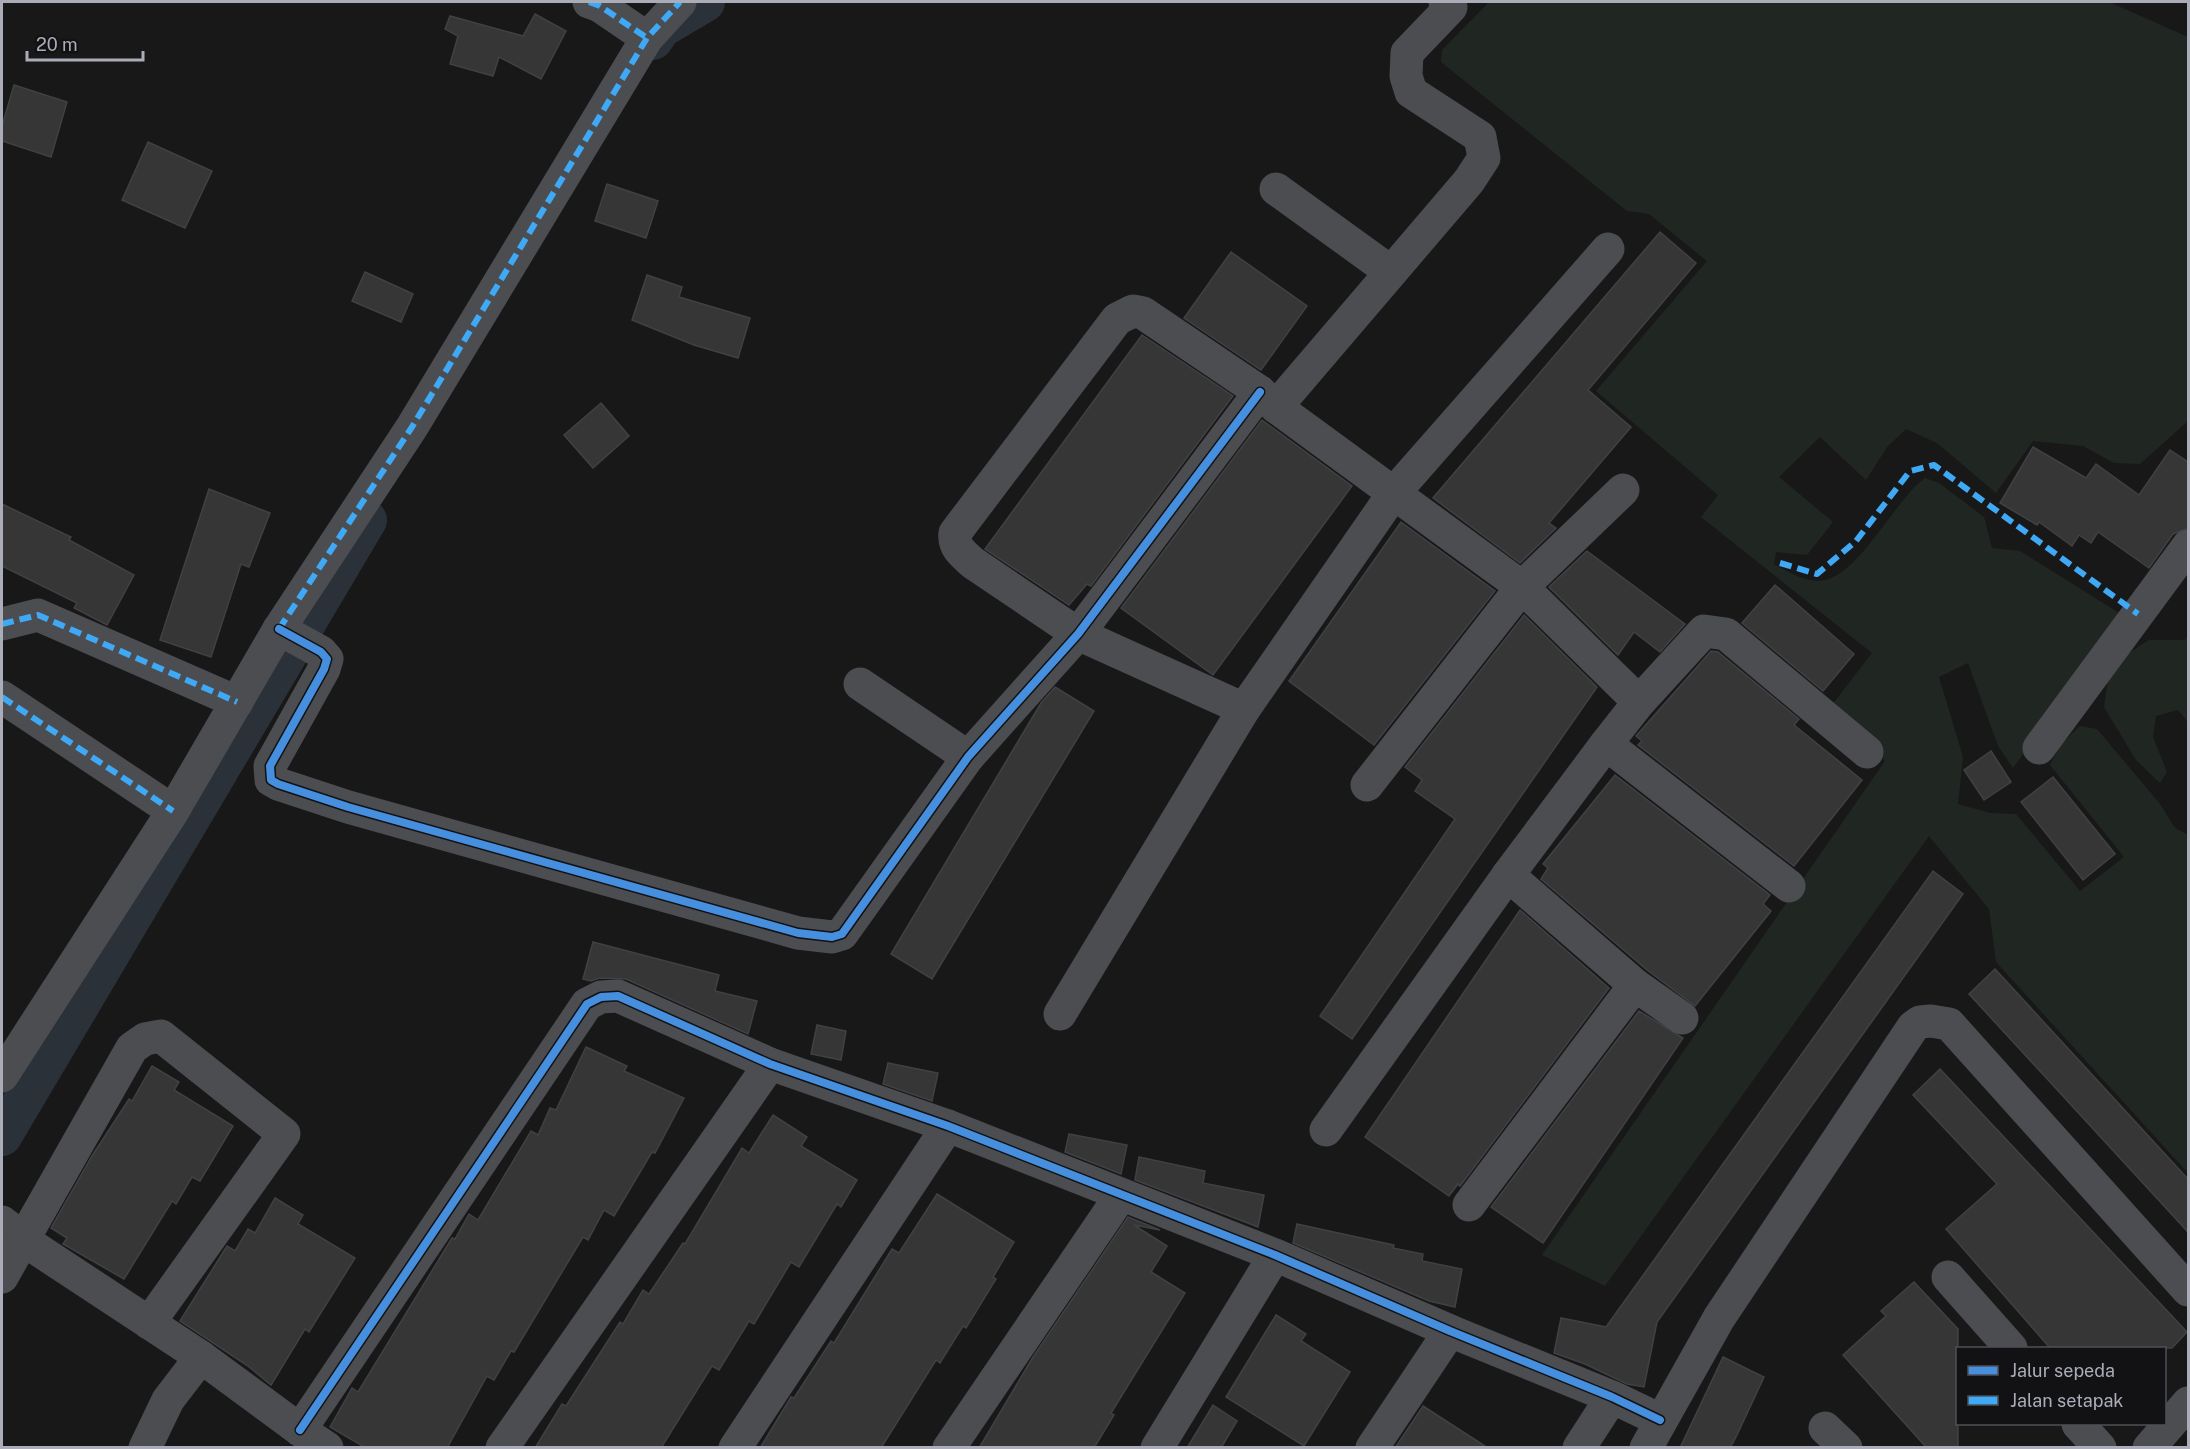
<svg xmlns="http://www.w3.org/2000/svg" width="2190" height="1449" font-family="'Public Sans',sans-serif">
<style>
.green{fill:#202722}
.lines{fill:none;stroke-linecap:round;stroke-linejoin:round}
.canal{stroke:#2b3139;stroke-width:40}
.building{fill:#363637;stroke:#404144;stroke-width:1.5}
.minor{stroke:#4c4d51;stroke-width:33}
.quiet{stroke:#3fa9f5;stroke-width:6;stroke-dasharray:12 6;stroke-linecap:butt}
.cycleway-casing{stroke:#121214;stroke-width:11}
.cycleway{stroke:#468fdf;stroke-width:8}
</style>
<rect width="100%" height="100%" fill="#181818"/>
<g class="green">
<path d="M 1489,2 L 2109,2 L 2188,37 L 2188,421 L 2140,464 L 2114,463 L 2083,446 L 2033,441 L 1996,493 L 1937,443 L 1906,429 L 1887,447 L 1866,480 L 1820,437 L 1779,477 L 1833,522 L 1807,555 L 1776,552 L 1774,564 C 1788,572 1808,584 1826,580 C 1862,570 1894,501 1925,478 L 1939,483 L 1984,517 L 1992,548 L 2020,551 L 2124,616 L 2013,768 L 1998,746 L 1968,663 L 1939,677 L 1963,757 L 1958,804 L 1990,813 L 2016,814 L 2080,891 L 2124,857 L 2050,765 L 2060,745 L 2080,726 L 2097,729 L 2160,804 L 2175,828 L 2188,835 L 2188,1173 L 1996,962 L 1989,909 L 1929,836 L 1605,1286 L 1542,1255 L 1885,761 L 1832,705 L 1872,653 L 1701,517 L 1718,495 L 1596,391 L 1707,261 L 1649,214 L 1627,211 L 1441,62 L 1442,50 Z"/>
<path d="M 2188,637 L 2188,722 L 2178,710 L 2156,716 L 2153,737 L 2167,772 L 2160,783 L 2136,760 L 2104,707 L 2109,673 L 2129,653 L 2149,640 L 2185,640 Z"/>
</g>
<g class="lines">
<g class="canal">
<path d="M 653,40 L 661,28 L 705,2"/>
<path d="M 2,1136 L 367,520"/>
</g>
</g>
<g class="building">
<path d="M 535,14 L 566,31 L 541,79 L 499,57 L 493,76 L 450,64 L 458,36 L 445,29 L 450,16 L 523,36 Z"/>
<path d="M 14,85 L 67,102 L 51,157 L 2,141 L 2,126 Z"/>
<path d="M 148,142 L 212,171 L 185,228 L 122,200 Z"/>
<path d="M 607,184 L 658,201 L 646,238 L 595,221 Z"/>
<path d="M 1660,232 L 1696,263 L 1588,390 L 1631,427 L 1549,523 L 1556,528 L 1520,563 L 1433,498 Z"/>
<path d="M 1231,252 L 1307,306 L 1261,370 L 1184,318 Z"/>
<path d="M 365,272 L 413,294 L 401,322 L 352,301 Z"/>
<path d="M 647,275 L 682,287 L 679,297 L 750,318 L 738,358 L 694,345 L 632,320 Z"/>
<path d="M 1142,335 L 1233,396 L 1091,586 L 1087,584 L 1069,605 L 985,549 Z"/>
<path d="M 601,403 L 629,436 L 593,468 L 564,435 Z"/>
<path d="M 1262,420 L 1352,486 L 1213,675 L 1121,608 Z"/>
<path d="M 2033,447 L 2086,478 L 2096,464 L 2139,495 L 2170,450 L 2188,462 L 2188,528 L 2173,534 L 2149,568 L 2098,532 L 2091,543 L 2079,535 L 2072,546 L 2039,522 L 2037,525 L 2000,503 Z"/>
<path d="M 209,489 L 270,513 L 249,567 L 241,564 L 211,657 L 160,640 Z"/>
<path d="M 2,504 L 71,537 L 69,540 L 134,575 L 107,625 L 74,608 L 77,603 L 2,566 Z"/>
<path d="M 1401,522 L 1495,591 L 1374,745 L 1289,681 Z"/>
<path d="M 1587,551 L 1685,624 L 1660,652 L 1634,632 L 1618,655 L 1549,587 Z"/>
<path d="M 1775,585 L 1854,654 L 1823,691 L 1742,623 Z"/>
<path d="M 1524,615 L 1597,687 L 1352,1039 L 1320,1016 L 1455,819 L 1415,791 L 1422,780 L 1405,767 Z"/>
<path d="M 1711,651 L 1718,652 L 1799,719 L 1794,725 L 1862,780 L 1794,866 L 1638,745 L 1642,741 L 1636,736 Z"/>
<path d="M 1055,687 L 1094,711 L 932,979 L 891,954 L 1041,703 Z"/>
<path d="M 1991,751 L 2011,782 L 1984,800 L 1964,770 Z"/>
<path d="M 1615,775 L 1770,895 L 1763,904 L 1771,911 L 1695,1006 L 1647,970 L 1541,879 L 1548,868 L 1543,864 Z"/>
<path d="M 2053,777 L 2115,854 L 2083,880 L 2021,802 Z"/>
<path d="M 1933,871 L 1963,894 L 1657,1322 L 1644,1387 L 1627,1384 L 1585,1364 L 1554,1353 L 1561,1318 L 1606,1327 Z"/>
<path d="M 1520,910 L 1609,988 L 1460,1186 L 1458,1184 L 1449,1196 L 1365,1137 Z"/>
<path d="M 593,942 L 719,975 L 715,991 L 757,1001 L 748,1034 L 626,979 L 600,978 L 591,981 L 583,979 Z"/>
<path d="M 1995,969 L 2188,1179 L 2188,1232 L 1969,994 Z"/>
<path d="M 1639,1011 L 1683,1038 L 1543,1243 L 1491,1207 Z"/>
<path d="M 817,1025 L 846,1031 L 841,1060 L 811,1054 Z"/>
<path d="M 586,1047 L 627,1066 L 624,1071 L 684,1098 L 655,1153 L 652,1152 L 614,1216 L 604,1210 L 588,1240 L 583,1237 L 514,1352 L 511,1351 L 494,1380 L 487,1376 L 447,1448 L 366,1448 L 330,1427 L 352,1388 L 358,1392 L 452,1238 L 455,1239 L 469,1214 L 478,1220 L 531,1131 L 538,1135 L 550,1108 L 556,1110 Z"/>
<path d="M 888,1063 L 938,1073 L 932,1101 L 883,1084 Z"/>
<path d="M 152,1066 L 179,1082 L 174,1090 L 233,1126 L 200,1181 L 192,1177 L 176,1204 L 172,1201 L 124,1279 L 63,1244 L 67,1238 L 51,1228 L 92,1156 L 129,1099 L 132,1101 Z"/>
<path d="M 1940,1069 L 2187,1332 L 2172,1348 L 2050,1348 L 1946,1229 L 1997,1184 L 1913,1095 Z"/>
<path d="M 773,1115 L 807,1137 L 801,1146 L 857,1180 L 841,1207 L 837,1204 L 799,1267 L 791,1262 L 754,1324 L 749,1321 L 719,1370 L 712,1366 L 661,1448 L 535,1448 L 562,1404 L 566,1406 L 620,1322 L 623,1324 L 643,1290 L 649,1294 L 683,1243 L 685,1244 L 742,1148 L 749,1153 Z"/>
<path d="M 1069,1134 L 1127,1145 L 1121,1174 L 1065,1152 Z"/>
<path d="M 1139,1157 L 1205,1171 L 1203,1183 L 1264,1195 L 1258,1227 L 1135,1180 Z"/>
<path d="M 937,1194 L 1014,1242 L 993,1277 L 996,1279 L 966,1328 L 963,1326 L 940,1363 L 936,1360 L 881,1448 L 760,1448 L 791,1397 L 794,1398 L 831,1341 L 834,1343 L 892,1249 L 899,1253 Z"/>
<path d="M 275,1198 L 303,1215 L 298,1224 L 355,1258 L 309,1332 L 305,1329 L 271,1385 L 248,1366 L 180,1321 L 227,1246 L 235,1251 L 248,1229 L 255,1233 Z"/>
<path d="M 1128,1217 L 1160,1230 L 1134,1225 L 1167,1246 L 1151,1272 L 1185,1293 L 1111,1413 L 1114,1415 L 1094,1448 L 979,1448 L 1033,1357 Z"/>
<path d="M 1297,1224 L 1394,1245 L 1393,1248 L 1423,1254 L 1422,1261 L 1462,1269 L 1455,1307 L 1429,1301 L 1293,1243 Z"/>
<path d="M 1914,1282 L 1958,1329 L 1958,1448 L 1927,1448 L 1843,1355 L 1886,1316 L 1881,1311 Z"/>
<path d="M 1276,1315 L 1306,1334 L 1301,1341 L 1350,1372 L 1304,1446 L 1226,1397 Z"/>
<path d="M 1723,1357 L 1764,1377 L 1737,1435 L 1730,1448 L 1680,1448 Z"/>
<path d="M 1213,1405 L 1237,1421 L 1221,1448 L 1187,1448 Z"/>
<path d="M 1423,1406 L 1488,1448 L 1395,1448 Z"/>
</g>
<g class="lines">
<g class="minor">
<path d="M 589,2 L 600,6 L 647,38"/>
<path d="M 1276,189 L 1391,272"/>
<path d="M 1276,407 L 1469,181 L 1484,158 L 1480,137 L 1411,92 L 1406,76 L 1407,53 L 1451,7 L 1445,2"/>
<path d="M 2,624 L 38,615 L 237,702"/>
<path d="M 279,629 L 321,652 L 327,659 L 324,669 L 270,766 L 271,780 L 278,784 L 348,807 L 798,933 L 832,937 L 842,934 L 968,757 L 1078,634 L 1260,392"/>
<path d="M 860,684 L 968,757"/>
<path d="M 2,697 L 173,811"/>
<path d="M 1244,709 L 1078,634 L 973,563 C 963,554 953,547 955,533 L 1117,319 L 1133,311 L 1143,313 L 1260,392 L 1276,407 L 1522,587 L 1639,702"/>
<path d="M 1606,744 L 1789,886"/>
<path d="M 2039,748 L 2188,546"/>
<path d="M 1367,785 L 1522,587 L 1623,490"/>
<path d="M 1508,875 L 1635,985 L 1682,1018"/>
<path d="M 1060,1014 L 1244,709 L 1393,494 L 1608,249"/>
<path d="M 2,1076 L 173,811 L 279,629 L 412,427 L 647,38 L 680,2"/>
<path d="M 1326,1130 L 1508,875 L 1606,744 L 1639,702 L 1704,631 L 1726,634 L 1867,752"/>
<path d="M 1469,1205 L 1635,985"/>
<path d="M 2,1222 L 34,1247 L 201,1357 L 300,1430 L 327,1448"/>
<path d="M 2,1277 L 132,1048 L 145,1039 L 161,1036 L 284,1134 L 149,1323"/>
<path d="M 1948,1277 L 2011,1348"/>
<path d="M 2078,1424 L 2100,1448"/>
<path d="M 1825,1428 L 1846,1448"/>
<path d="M 300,1430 L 587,1004 L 601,997 L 618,996 L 770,1064 L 948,1126 L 1275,1255 L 1450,1331 L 1612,1397 L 1660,1420"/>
<path d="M 145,1448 L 168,1400 L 201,1357"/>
<path d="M 502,1448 L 770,1064"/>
<path d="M 735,1448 L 948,1126"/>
<path d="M 949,1448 L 1121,1195"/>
<path d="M 1157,1448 L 1275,1255"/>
<path d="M 1372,1448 L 1450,1331"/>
<path d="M 1579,1448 L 1612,1397"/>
<path d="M 1646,1448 L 1719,1318 L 1913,1027 L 1920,1022 L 1931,1021 L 1949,1024 L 2188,1290"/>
<path d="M 2149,1448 L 2188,1403"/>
</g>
<g class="quiet">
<path d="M 589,2 L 600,6 L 647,38"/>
<path d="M 1780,563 L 1817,574 L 1856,541 L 1910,471 L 1934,465 L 2138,614"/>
<path d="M 2,624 L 38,615 L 237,702"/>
<path d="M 279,629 L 412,427 L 647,38 L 680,2"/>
<path d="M 2,697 L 173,811"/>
</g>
<g class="cycleway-casing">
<g id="cycleway">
<path d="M 279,629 L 321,652 L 327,659 L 324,669 L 270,766 L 271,780 L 278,784 L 348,807 L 798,933 L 832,937 L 842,934 L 968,757 L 1078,634 L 1260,392"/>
<path d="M 300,1430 L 587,1004 L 601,997 L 618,996 L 770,1064 L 948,1126 L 1275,1255 L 1450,1331 L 1612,1397 L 1660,1420"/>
</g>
</g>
<use href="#cycleway" class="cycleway"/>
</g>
<rect width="2190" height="1449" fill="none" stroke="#aaacb8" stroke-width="6"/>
<rect x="1956" y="1347" width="210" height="78" fill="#121214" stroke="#4f5056" stroke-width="1.5"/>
<rect x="1968" y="1366" width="30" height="9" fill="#468fdf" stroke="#4f5056" stroke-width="1.5"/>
<text x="2010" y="1377" font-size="18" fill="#aaacb8">Jalur sepeda</text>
<rect x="1968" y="1396" width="30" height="9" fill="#3fa9f5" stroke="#4f5056" stroke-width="1.5"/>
<text x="2010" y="1407" font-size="18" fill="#aaacb8">Jalan setapak</text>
<path d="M27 51v9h116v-9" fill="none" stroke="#aaacb8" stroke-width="3"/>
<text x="36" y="51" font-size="18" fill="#aaacb8" stroke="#121214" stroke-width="4.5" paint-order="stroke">20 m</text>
</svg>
